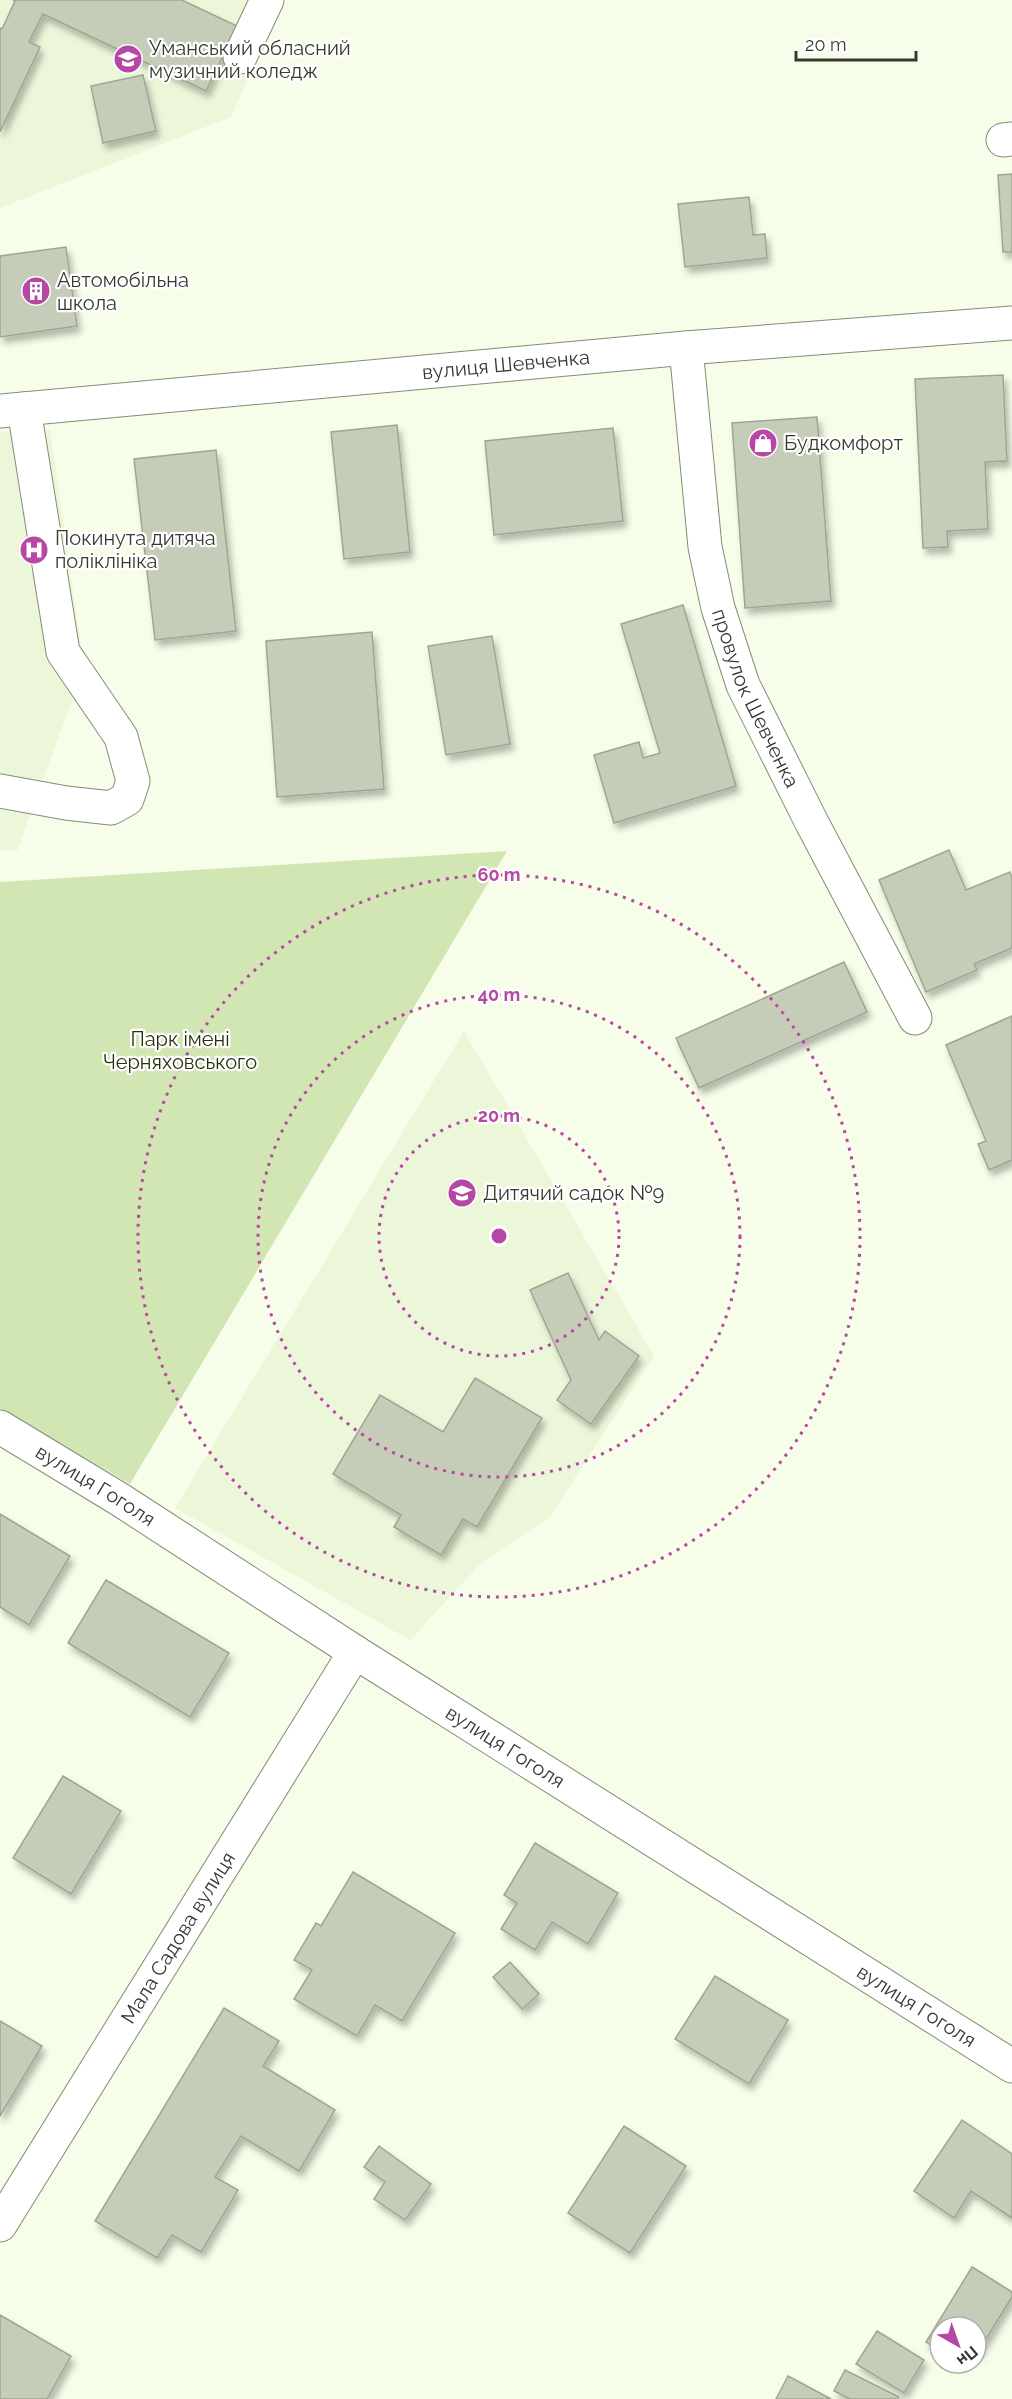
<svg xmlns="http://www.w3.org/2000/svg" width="1012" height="2399" font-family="Raleway,sans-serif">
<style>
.built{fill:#ecf7da}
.green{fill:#d2e6b3}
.building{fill:#c5cdb8;stroke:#9ea692;stroke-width:1.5;filter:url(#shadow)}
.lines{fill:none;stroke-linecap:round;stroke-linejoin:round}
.minor-casing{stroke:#848c78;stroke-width:35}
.minor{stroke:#fff;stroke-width:33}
.ring{fill:none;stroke:#b747a4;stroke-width:3;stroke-dasharray:3 6}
.labels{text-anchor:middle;stroke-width:4.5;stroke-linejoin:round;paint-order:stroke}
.poi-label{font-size:20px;fill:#363931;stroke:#fff;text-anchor:start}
.street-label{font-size:20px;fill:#363931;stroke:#fff}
.park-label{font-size:20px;fill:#273111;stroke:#fff}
.centre{fill:#b747a4;stroke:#fff;stroke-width:3}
.ring-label{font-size:18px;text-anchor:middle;font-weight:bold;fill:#b747a4;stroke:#fff;stroke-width:4.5;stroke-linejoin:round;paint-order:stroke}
</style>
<defs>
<filter id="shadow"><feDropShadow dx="3.5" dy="6" stdDeviation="3" flood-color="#0004"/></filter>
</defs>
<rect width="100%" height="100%" fill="#f6fee9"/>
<g class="built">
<path d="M 0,0 L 282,0 L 231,117 L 0,208 Z"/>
<path d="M 50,429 L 84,668 L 17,851 L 0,850 L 0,432 Z"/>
<path d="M 464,1031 L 654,1356 L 549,1518 L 481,1563 L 410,1640 L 175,1508 Z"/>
</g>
<path class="green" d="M 507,851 L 130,1484 L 0,1409 L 0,882 Z"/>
<g class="building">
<path d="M 13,0 L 182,0 L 237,26 L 206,91 L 43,14 L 29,42 L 40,47 L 0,132 L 0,28 L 2,29 L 15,1 Z"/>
<path d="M 143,75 L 156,131 L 103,143 L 91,86 Z"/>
<path d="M 1012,174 L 1012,252 L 1003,252 L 998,175 Z"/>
<path d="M 749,197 L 753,235 L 765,234 L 767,258 L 685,267 L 678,204 Z"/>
<path d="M 66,247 L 77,326 L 0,337 L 0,256 Z"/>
<path d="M 1003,375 L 1007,461 L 985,462 L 988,529 L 947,531 L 948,547 L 923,548 L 915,379 Z"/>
<path d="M 817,417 L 831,601 L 745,608 L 732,423 Z"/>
<path d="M 397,425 L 410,552 L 344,559 L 331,432 Z"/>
<path d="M 613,428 L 623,521 L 494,535 L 485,441 Z"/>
<path d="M 216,450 L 236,631 L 155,640 L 134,459 Z"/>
<path d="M 683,605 L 736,786 L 614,823 L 594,755 L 639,742 L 643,758 L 660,753 L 621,624 Z"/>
<path d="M 372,632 L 384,789 L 277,797 L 266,641 Z"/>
<path d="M 492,636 L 510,744 L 446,755 L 428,646 Z"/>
<path d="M 949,850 L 966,890 L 1010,872 L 1012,878 L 1012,948 L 974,964 L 977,970 L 926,992 L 879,880 Z"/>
<path d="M 844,962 L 867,1012 L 699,1088 L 676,1038 Z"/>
<path d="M 1012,1016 L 1012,1160 L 989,1170 L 978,1144 L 986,1141 L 946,1045 Z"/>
<path d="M 568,1273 L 599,1340 L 605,1331 L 639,1356 L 591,1424 L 557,1400 L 571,1380 L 530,1290 Z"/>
<path d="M 475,1378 L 542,1418 L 477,1527 L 463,1519 L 441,1555 L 394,1527 L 401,1515 L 333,1474 L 380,1395 L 443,1432 Z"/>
<path d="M 0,1514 L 70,1556 L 29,1625 L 0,1607 Z"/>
<path d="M 106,1580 L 229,1653 L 190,1717 L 68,1643 Z"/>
<path d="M 63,1776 L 121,1811 L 71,1894 L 13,1858 Z"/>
<path d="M 535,1843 L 618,1893 L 588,1944 L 552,1922 L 535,1950 L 501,1929 L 517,1903 L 504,1895 Z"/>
<path d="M 353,1872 L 455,1933 L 402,2021 L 375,2005 L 357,2036 L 294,1999 L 312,1970 L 294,1960 L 316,1923 L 321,1926 Z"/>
<path d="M 510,1962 L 539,1994 L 522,2009 L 493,1977 Z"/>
<path d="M 715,1976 L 788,2020 L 749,2084 L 675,2039 Z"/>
<path d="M 224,2008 L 279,2041 L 263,2066 L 335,2110 L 299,2171 L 241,2136 L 215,2177 L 238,2190 L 201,2252 L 172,2235 L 157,2258 L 95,2221 Z"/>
<path d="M 0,2021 L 42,2046 L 0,2116 Z"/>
<path d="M 962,2120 L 1012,2154 L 1012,2218 L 971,2191 L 954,2218 L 914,2191 Z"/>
<path d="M 624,2126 L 686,2166 L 630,2253 L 568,2213 Z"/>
<path d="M 379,2146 L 431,2184 L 405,2220 L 374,2199 L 385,2182 L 364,2167 Z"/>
<path d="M 972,2267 L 1012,2292 L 1012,2297 L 976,2355 L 976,2327 L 940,2327 L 940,2351 L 926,2342 Z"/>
<path d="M 0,2315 L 71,2356 L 47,2399 L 0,2399 Z"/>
<path d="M 877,2331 L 924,2360 L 904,2393 L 856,2364 Z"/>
<path d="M 845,2370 L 899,2397 L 897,2399 L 850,2399 L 834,2391 Z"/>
<path d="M 788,2376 L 831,2399 L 776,2399 Z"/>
</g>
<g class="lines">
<g class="minor-casing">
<g id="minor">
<path d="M 240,57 L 267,0"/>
<path d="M 1003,140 L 1012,139"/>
<path id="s1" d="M 686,348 L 705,547 L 718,608 L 743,685 L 812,823 L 915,1018"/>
<path id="s2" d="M 0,411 L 686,348 L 1012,323"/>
<path d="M 0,791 L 66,803 L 111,808 L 127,799 L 133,781 L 121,737 L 63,652 L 24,409"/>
<path id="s3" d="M 0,1427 L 119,1499 L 355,1652 L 1012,2066"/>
<path id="s4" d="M 0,2225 L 355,1652"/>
</g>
</g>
<use href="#minor" class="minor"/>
</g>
<g class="ring">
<circle cx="499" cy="1236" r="120"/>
<circle cx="499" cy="1236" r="241"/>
<circle cx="499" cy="1236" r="361"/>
</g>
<defs>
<g id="university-disc" transform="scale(1.5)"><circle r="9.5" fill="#b747a4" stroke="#fff"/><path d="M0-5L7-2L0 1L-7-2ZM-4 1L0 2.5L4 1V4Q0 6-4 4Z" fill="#fff"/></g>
<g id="building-disc" transform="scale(1.5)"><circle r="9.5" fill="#b747a4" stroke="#fff"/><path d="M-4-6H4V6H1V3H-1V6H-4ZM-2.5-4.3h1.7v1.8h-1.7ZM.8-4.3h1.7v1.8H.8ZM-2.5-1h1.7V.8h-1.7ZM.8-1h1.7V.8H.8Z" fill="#fff"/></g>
<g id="shop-disc" transform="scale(1.5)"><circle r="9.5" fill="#b747a4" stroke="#fff"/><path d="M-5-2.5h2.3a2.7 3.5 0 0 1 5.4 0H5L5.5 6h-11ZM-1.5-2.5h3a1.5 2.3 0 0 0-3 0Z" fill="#fff"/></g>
<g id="hospital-disc" transform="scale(1.5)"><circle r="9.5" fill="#b747a4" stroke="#fff"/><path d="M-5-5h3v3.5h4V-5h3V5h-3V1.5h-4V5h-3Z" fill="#fff"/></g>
<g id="school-disc" transform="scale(1.5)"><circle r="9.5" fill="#b747a4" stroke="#fff"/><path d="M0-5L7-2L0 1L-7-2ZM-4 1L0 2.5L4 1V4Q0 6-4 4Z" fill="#fff"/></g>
</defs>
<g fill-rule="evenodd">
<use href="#university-disc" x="128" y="59"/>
<use href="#building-disc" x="36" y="291"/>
<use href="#shop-disc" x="763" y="443"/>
<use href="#hospital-disc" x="34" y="550"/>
<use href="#school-disc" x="462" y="1193"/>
</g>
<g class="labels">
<g class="poi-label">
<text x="149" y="55">Уманський обласний<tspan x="149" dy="23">музичний коледж</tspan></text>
<text x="57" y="287">Автомобільна<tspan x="57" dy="23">школа</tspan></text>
<text x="784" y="450">Будкомфорт</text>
<text x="55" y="545">Покинута дитяча<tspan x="55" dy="23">поліклініка</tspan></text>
<text x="483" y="1200">Дитячий садок №9</text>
</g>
<g class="street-label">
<text dy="7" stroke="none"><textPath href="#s2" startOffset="508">вулиця Шевченка</textPath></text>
<text dy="7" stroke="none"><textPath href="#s1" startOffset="360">провулок Шевченка</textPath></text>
<text dy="7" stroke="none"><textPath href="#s3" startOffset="112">вулиця Гоголя</textPath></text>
<text dy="7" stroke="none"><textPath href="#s3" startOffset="598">вулиця Гоголя</textPath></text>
<text dy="7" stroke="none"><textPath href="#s4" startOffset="338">Мала Садова вулиця</textPath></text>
<text dy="7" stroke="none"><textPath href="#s3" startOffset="1084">вулиця Гоголя</textPath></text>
</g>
<g class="park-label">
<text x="180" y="1046">Парк імені<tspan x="180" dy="23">Черняховського</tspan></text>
</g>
</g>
<circle cx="499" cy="1236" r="9" class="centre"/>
<g class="ring-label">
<text x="499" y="881">60 m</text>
<text x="499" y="1001">40 m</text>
<text x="499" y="1122">20 m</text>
</g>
<g transform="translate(958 2345) rotate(140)"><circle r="28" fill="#ffffff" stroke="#afb0ad" stroke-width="1.5"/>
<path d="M0-4.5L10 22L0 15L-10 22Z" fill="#b747a4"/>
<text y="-9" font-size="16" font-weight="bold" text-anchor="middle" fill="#363931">Пн</text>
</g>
<path d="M796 51v9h120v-9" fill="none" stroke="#363931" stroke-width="3"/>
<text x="805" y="51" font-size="18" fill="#363931" stroke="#ffffff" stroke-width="4.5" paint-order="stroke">20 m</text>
</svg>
